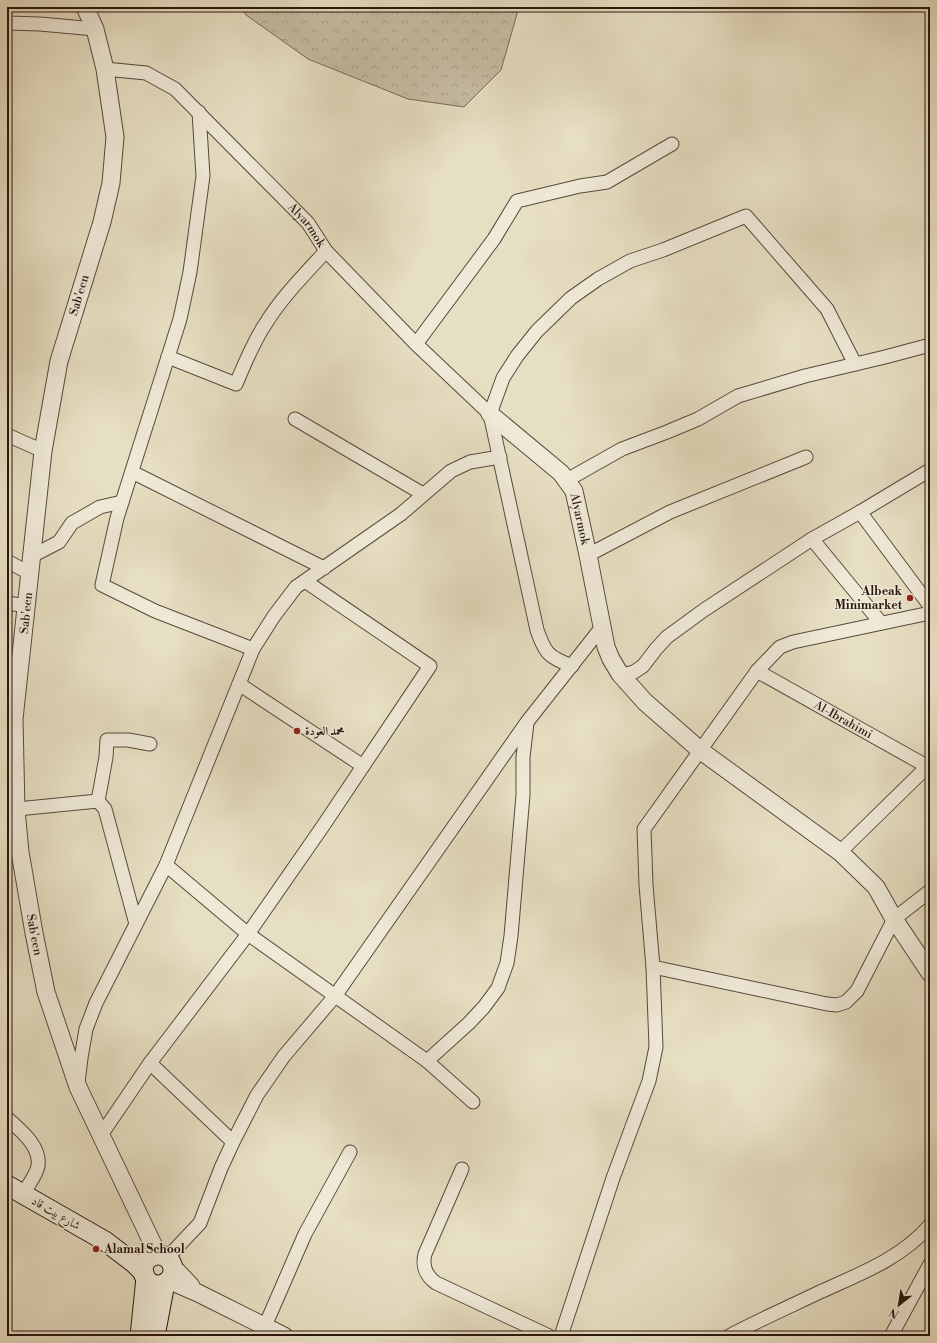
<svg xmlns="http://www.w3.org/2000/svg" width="937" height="1343" font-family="'Libre Bodoni',Amiri,serif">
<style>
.forest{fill:url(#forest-crowns);stroke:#786a59}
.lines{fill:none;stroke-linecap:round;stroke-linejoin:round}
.minor-casing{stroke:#59493b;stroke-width:15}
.tertiary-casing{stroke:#59493b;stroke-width:19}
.secondary-casing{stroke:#2a170e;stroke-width:21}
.minor{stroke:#efead8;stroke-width:13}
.tertiary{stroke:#efead8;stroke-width:17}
.secondary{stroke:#efead8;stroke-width:19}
.poi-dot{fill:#8f2418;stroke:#efead8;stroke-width:1.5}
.labels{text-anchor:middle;stroke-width:3;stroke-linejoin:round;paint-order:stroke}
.street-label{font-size:12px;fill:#2a170e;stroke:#efead8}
.poi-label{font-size:12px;font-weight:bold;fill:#2a170e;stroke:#efead8;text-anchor:start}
</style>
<defs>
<pattern id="forest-crowns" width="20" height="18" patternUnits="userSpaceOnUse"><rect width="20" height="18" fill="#c7bda4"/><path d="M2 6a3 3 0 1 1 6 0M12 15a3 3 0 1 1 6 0" fill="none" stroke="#aba28c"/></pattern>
</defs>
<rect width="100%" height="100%" fill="#e7dfc3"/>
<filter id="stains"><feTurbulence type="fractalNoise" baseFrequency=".005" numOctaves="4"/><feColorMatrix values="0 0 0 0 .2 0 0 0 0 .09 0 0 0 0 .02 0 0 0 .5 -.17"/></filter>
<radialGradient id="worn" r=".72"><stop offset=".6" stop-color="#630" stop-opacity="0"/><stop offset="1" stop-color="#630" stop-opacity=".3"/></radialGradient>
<path class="forest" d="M 241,7 L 519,7 L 501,70 L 464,107 L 408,99 L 308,59 L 246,15 Z"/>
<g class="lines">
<g class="minor-casing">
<g id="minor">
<path d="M 7,23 L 40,24 L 95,29"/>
<path id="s1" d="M 105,69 L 146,73 L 175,89 L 308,223 L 326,251 L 416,344 L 490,414 L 537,630 C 545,653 548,657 572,666"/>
<path d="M 199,112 L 203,176 L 190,272 L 180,319 L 117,518 L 102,585 L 155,611 L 253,649"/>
<path d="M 416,344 L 494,239 L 517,201 L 580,186 L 607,182 L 672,144"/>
<path d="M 168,357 L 236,384 C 245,363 253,342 266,323 C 282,297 305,274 326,251"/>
<path d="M 490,414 L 503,378 L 517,356 L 537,331 L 571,298 L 598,279 L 630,261 L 663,250 L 746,216 L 827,309 L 855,364"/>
<path d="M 295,419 L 423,494"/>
<path d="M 7,435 L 43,451"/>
<path d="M 132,472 L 324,568"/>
<path d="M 567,480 L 622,449 L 667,432 L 698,419 L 738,396 L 805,376 L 885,357 L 930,345"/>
<path d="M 860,512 L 930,606"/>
<path d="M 812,539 L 881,623"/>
<path d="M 588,555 L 670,512 L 806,457"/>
<path d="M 32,556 L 59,542 L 72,523 L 100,507 L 122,502"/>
<path d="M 7,561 L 31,574"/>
<path d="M 7,603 L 27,606"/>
<path id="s2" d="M 757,671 L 930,768"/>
<path d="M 622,675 L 634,672 L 643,666 L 656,649 L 667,637 L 704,610 L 812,539 L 860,512 L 930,470"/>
<path d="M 239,684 L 363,766"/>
<path d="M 98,801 L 106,757 L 107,740 L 128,740 L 150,744"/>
<path d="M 7,810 L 98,801 L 105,809 L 136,924"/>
<path d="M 840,852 L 930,764"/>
<path d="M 166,865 L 248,934 L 427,1061 L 473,1102"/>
<path d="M 653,967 L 827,1004 L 837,1005 L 846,1002 L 857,991 L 894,919 L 930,891"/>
<path d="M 427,1061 L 469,1023 L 484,1007 L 498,988 L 507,963 L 511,936 L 523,795 L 523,757 L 527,723"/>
<path d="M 150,1063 L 233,1142"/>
<path d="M 78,1083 L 81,1058 L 86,1029 L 96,1003 L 166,865 L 253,649 L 274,616 L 296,587 L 401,514 L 451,471 L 470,462 L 500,457"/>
<path d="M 7,1118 C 20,1130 41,1146 38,1166 C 36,1176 28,1185 23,1194"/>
<path d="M 101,1135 L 150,1063 L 248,934 L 323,826 L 430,666 L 305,581"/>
<path d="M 462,1169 L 425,1254 C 422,1266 426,1276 436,1283 L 549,1336"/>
<path d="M 167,1258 L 200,1223 L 221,1168 L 233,1142 L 257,1095 L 284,1056 L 335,996 L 527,722 L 602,627"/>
<path d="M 265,1326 L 305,1234 L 350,1152"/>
<path d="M 561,1336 L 613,1178 L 649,1081 L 656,1047 L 653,967 L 646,885 L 644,829 L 757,671 L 780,647 L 793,642 L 930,613"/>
<path d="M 729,1336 C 759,1320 791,1306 822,1291 C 860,1274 902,1258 930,1225"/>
<path d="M 891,1336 L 930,1264"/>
</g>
</g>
<g class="tertiary-casing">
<g id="tertiary">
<path id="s3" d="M 85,7 L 95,29 L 105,69 L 115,137 L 111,183 L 102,222 L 59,361 L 43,451 L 14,719 L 16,810 L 20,852 L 34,933 L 46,992 L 78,1087 L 158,1255"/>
<path id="s4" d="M 490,414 L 561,473 L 574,491 L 588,555 L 606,647 L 611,659 L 620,674 L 645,702 L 701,751 L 840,852 L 876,887 L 894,919 L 930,973"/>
<path d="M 173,1267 L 191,1286"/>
<path d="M 168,1280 L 198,1293 L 284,1336"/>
</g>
</g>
<g class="secondary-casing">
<g id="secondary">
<path d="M 7,1185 L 105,1241 L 135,1264 L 144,1273"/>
<circle cx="158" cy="1270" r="15"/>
<path d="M 140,1336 L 146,1278"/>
<path d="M 155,1336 L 165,1283"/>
</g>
</g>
<use href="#minor" class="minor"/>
<use href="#tertiary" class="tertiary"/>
<use href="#secondary" class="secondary"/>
</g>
<g class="poi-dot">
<circle cx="910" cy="598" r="4"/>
<circle cx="297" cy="731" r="4"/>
<circle cx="96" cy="1249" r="4"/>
</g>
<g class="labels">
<g class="street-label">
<text dy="4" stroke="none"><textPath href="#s1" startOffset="264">Alyarmok</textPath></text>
<text transform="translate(79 295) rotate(-73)" y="4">Sab'een</text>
<text dy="4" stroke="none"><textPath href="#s4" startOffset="143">Alyarmok</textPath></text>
<text transform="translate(26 613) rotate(-84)" y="4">Sab'een</text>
<text dy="4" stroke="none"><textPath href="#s2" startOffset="99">Al-Ibrahimi</textPath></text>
<text dy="4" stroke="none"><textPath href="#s3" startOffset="944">Sab'een</textPath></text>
<text transform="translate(56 1213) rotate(30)" y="4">شارع بيت قاد</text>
</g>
<g class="poi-label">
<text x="902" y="595" text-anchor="end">Albeak<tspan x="902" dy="14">Minimarket</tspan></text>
<text x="305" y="735">محمد العودة</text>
<text x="104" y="1253">Alamal School</text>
</g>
</g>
<rect width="937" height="1343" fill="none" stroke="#e7dfc3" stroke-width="24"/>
<rect x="8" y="8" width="921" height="1327" fill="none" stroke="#2a170e" stroke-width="2"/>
<rect x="12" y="12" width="913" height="1319" fill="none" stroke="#2a170e"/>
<g transform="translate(899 1305) rotate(210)" stroke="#efead8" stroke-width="3" paint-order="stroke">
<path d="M0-3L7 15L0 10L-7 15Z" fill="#2a170e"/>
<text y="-6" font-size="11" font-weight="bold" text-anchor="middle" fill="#2a170e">N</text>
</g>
<rect width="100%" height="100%" filter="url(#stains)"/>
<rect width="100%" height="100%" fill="url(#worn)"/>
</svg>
